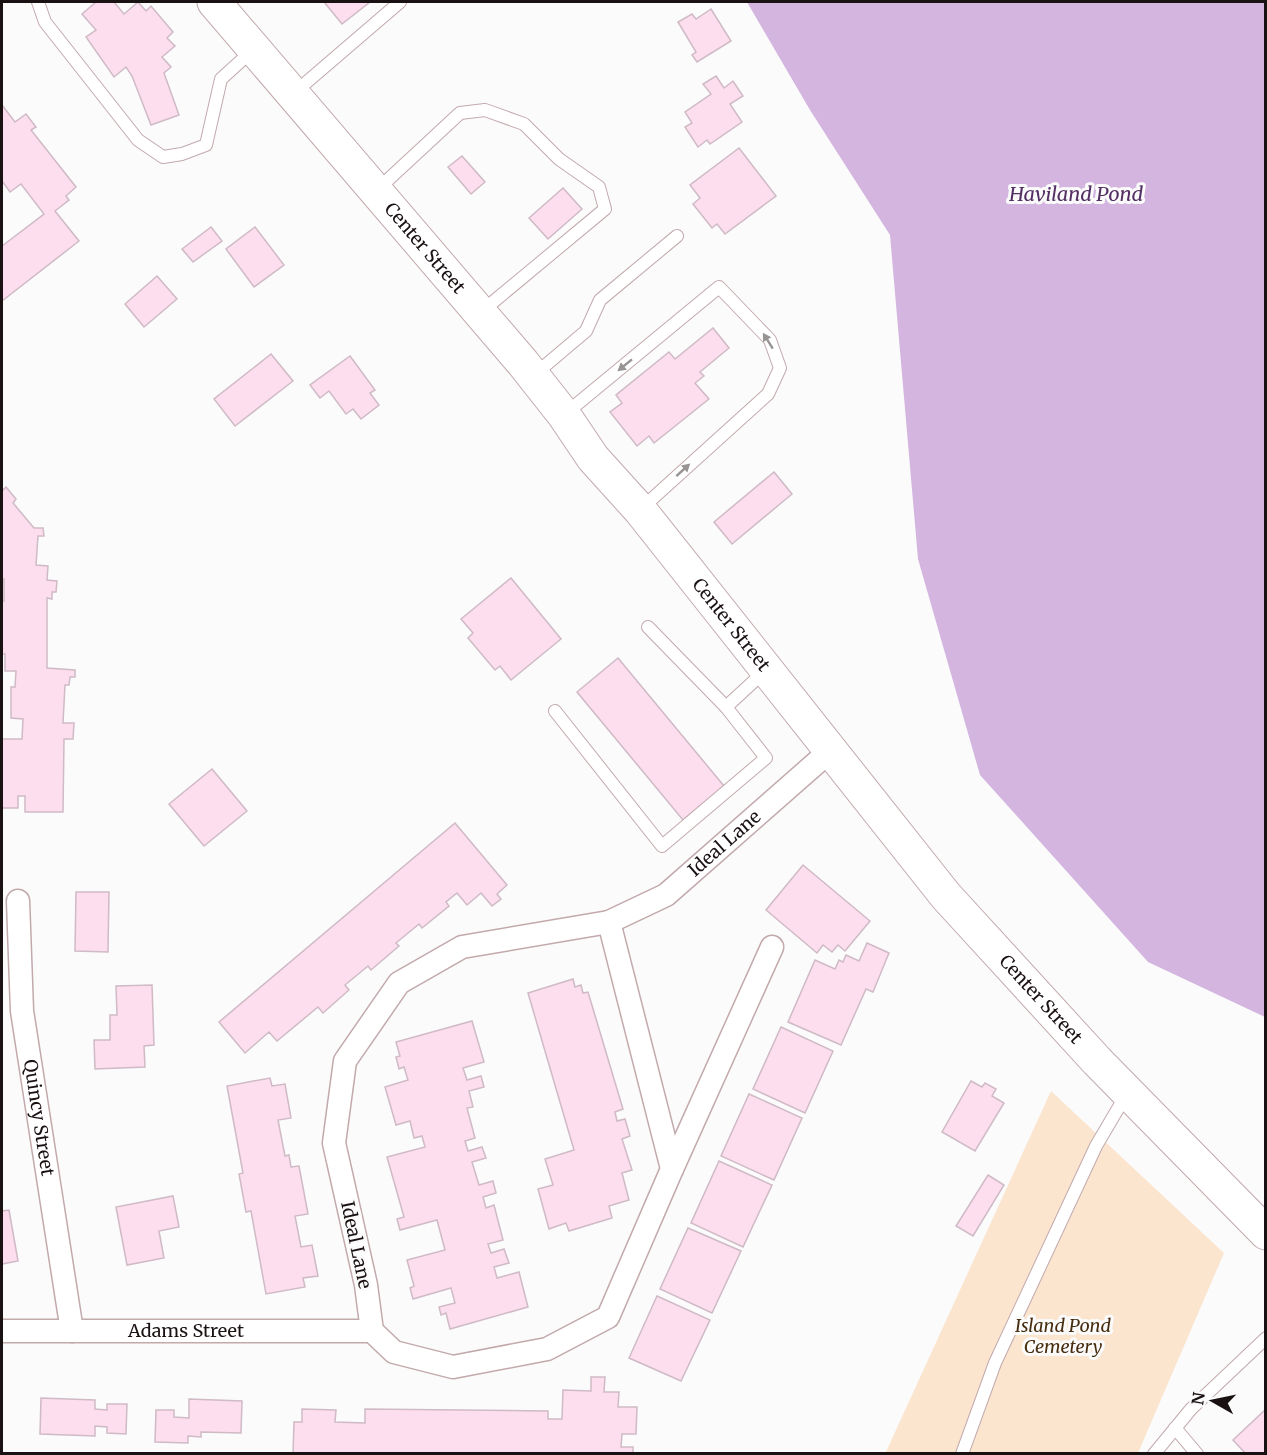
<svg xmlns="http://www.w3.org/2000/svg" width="1267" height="1455" font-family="Merriweather,serif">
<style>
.green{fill:#fbe5cf}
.water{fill:#d3b5df}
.building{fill:#fcdeee;stroke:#cfbac5;stroke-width:1.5}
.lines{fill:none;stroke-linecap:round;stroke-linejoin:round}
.lane-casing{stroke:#c2a9ac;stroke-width:14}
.street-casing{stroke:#c2a9ac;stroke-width:25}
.secondary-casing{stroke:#c2a9ac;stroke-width:35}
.lane{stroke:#fff;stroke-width:12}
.street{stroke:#fff;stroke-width:22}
.secondary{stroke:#fff;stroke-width:33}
.oneway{fill:#989494}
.labels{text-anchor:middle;stroke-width:6;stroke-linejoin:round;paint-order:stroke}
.street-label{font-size:18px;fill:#1a1112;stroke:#fbfbfb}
.park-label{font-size:18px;font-style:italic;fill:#472d0f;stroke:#fbfbfb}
.water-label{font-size:20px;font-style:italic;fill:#542f63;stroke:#fbfbfb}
</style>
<rect width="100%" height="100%" fill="#fbfbfb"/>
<path class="green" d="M 1051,1091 L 1224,1253 L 1138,1453 L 885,1454 Z"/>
<path class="water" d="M 747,2 L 1265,2 L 1265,1017 L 1148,962 L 980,775 L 918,559 L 890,235 L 810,110 Z"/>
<g class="building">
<path d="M 96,2 L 114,2 L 124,14 L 138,2 L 146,11 L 151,6 L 173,32 L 167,38 L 175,46 L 162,57 L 171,67 L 164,73 L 179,115 L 151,125 L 132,76 L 126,67 L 114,77 L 86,37 L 96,30 L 82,14 Z"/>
<path d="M 324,2 L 370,2 L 342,24 Z"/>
<path d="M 711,9 L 731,41 L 697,62 L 692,55 L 696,52 L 678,22 L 692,14 L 696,19 Z"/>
<path d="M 716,76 L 724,88 L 733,81 L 743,96 L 730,104 L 742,122 L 710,144 L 707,140 L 698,147 L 685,127 L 692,123 L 685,112 L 711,94 L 703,84 Z"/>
<path d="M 2,105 L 15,122 L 26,114 L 36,127 L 31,130 L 76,187 L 66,196 L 69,200 L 55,211 L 79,241 L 2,301 L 2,246 L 44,214 L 21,184 L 10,192 L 2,181 Z"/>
<path d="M 739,148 L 776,196 L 725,234 L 717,224 L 712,228 L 693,204 L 700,198 L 690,185 Z"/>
<path d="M 462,156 L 485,182 L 471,194 L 448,167 Z"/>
<path d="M 563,188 L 582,209 L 548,239 L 529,218 Z"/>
<path d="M 211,227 L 222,241 L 193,262 L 182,249 Z"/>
<path d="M 255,227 L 284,265 L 254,287 L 226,249 Z"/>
<path d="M 157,276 L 177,299 L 144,327 L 125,304 Z"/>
<path d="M 713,328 L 729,348 L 700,372 L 704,376 L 695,383 L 709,399 L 654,443 L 649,436 L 637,446 L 610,412 L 622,403 L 616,395 L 669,352 L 675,359 Z"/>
<path d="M 271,354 L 293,381 L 235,426 L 214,399 Z"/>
<path d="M 350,356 L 375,390 L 370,393 L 379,405 L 361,419 L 353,409 L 346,414 L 329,391 L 320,398 L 310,385 Z"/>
<path d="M 774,472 L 792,494 L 732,544 L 714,522 Z"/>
<path d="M 6,487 L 16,499 L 13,503 L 34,528 L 43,528 L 44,536 L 38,536 L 36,565 L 48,566 L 47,580 L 57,581 L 56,592 L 52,592 L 52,599 L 47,598 L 47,668 L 75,670 L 75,677 L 70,677 L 69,685 L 65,685 L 63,723 L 74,723 L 73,739 L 64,739 L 63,812 L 25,812 L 25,796 L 18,796 L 18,808 L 2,808 L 2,739 L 22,739 L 23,719 L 11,718 L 11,687 L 15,687 L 16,671 L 5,671 L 5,654 L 2,654 L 2,600 L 4,601 L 4,579 L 2,579 L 2,488 L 3,490 Z"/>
<path d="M 511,578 L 561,639 L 511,680 L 500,666 L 495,670 L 468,638 L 473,633 L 461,619 Z"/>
<path d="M 618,658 L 724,786 L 683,820 L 577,692 Z"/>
<path d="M 212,769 L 247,811 L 204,846 L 169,804 Z"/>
<path d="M 455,823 L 507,885 L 497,894 L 501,899 L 492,906 L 481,893 L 467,905 L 457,893 L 446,902 L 449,906 L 422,928 L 419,924 L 396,943 L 399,946 L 371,970 L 368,966 L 345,985 L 349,990 L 323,1013 L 318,1007 L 277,1041 L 269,1032 L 245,1053 L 219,1022 Z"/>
<path d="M 803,865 L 870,921 L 845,951 L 838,945 L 832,952 L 823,945 L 817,953 L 766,910 Z"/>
<path d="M 76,892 L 109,892 L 108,952 L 75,951 Z"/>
<path d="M 867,943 L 889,953 L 873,992 L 866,989 L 841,1045 L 788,1022 L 815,960 L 835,969 L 839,960 L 843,962 L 846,955 L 859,961 Z"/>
<path d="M 573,979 L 575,987 L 581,985 L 583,993 L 588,992 L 623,1109 L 615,1112 L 617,1121 L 625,1119 L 630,1136 L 622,1139 L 632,1170 L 622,1173 L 629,1200 L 609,1206 L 612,1218 L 569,1231 L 566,1223 L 549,1229 L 538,1189 L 553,1185 L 545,1159 L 574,1150 L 528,993 Z"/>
<path d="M 152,985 L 154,1045 L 144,1046 L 145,1067 L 95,1069 L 94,1040 L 110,1040 L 110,1015 L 117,1015 L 116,986 Z"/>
<path d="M 472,1021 L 484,1062 L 463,1068 L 467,1080 L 481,1076 L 484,1087 L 469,1091 L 473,1107 L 467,1108 L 475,1138 L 465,1141 L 468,1151 L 482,1147 L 486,1158 L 472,1162 L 479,1185 L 493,1181 L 496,1193 L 483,1197 L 486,1208 L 494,1205 L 503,1240 L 488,1244 L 491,1253 L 504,1249 L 509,1263 L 494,1267 L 497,1278 L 519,1272 L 528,1307 L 450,1329 L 446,1313 L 441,1315 L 439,1307 L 455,1303 L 451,1288 L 413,1299 L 410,1288 L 414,1286 L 407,1260 L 445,1250 L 437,1220 L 400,1230 L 397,1219 L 404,1217 L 387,1157 L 425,1147 L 422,1136 L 414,1138 L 410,1121 L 396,1125 L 385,1087 L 408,1080 L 404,1067 L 399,1069 L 396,1057 L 400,1056 L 396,1042 Z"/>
<path d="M 781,1027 L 833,1051 L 805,1113 L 753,1089 Z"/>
<path d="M 270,1078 L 272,1086 L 285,1084 L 291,1118 L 278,1120 L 285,1156 L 289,1155 L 291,1167 L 299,1166 L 308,1214 L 295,1216 L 301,1247 L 312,1245 L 318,1276 L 303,1278 L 305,1287 L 266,1294 L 251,1211 L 246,1212 L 239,1174 L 243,1173 L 227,1086 Z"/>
<path d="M 971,1081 L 982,1087 L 985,1083 L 996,1089 L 992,1096 L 1004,1103 L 975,1151 L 942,1132 Z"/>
<path d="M 749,1094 L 802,1118 L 774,1180 L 721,1156 Z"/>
<path d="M 719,1161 L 772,1185 L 743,1247 L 691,1223 Z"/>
<path d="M 988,1175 L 1004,1185 L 973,1236 L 956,1226 Z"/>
<path d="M 173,1196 L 179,1227 L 159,1231 L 164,1258 L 127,1265 L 116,1207 Z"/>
<path d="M 9,1210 L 18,1261 L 2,1264 L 2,1211 Z"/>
<path d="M 688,1228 L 741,1251 L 712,1313 L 660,1289 Z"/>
<path d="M 657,1296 L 710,1320 L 681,1381 L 629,1358 Z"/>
<path d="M 591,1377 L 605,1377 L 604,1392 L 619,1392 L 618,1407 L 637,1407 L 636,1434 L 622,1434 L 621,1447 L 633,1447 L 633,1454 L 293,1454 L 294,1422 L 302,1422 L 302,1409 L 336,1410 L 335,1422 L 365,1423 L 365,1409 L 548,1411 L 548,1419 L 562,1419 L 563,1390 L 591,1391 Z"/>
<path d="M 41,1398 L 95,1400 L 95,1409 L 107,1410 L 107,1404 L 127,1404 L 126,1434 L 107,1433 L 107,1427 L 95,1426 L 95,1436 L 40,1434 Z"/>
<path d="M 189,1399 L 242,1401 L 241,1433 L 201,1432 L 201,1437 L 188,1436 L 188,1443 L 155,1442 L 156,1410 L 174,1410 L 174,1417 L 189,1418 Z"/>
<path d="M 1266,1409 L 1266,1454 L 1246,1454 L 1233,1440 Z"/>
</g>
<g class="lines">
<g class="lane-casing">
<g id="lane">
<path d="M 38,2 L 45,22 L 138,140 L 163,157 L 182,154 L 206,145 L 221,79 L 254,49"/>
<path d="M 294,93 L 400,2"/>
<path d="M 377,190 L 460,113 L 485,110 L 524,124 L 559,159 L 599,187 L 605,209 L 481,312"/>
<path d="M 534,375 L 586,331 L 600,300 L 677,236"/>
<path d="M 565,414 L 719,287 L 770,340 L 780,368 L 768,394 L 642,508"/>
<path d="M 648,627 L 726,707"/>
<path d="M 555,711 L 662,846 L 766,758 L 726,707 L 766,670"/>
<path d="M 1175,1428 L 1197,1454"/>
<path d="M 962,1454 L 995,1363 L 1096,1146 L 1126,1095"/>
<path d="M 1154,1454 L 1191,1409 L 1266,1338"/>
</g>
</g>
<g class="street-casing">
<g id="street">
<path id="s1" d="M 18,901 L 22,1011 L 72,1331"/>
<path d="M 609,922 L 672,1169 L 608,1317 L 547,1349 L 453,1367 L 394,1352 L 372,1331 L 366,1285 L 334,1143 L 345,1061 L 399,983 L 462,947 Z"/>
<path id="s2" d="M 609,922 L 666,895 L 831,750"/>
<path d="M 672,1169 L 772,947"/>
<path id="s3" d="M 2,1331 L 372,1331"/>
</g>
</g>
<g class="secondary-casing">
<g id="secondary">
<path id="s4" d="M 214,2 L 523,363 L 564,415 L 593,458 L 640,510 L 946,896 L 1097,1061 L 1266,1233"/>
</g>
</g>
<use href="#lane" class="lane"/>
<use href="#street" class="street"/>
<use href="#secondary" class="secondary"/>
</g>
<defs><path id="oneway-solid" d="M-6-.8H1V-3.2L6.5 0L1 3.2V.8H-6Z" transform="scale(1.5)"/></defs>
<g class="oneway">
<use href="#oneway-solid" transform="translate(768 341) rotate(-122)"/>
<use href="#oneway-solid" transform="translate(625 365) rotate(141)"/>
<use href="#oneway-solid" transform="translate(683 470) rotate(-42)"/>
</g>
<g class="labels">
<g class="street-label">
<text dy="6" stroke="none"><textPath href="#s4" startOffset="324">Center Street</textPath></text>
<text dy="6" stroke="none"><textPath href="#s4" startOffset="810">Center Street</textPath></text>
<text dy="6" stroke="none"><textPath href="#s2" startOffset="141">Ideal Lane</textPath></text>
<text dy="6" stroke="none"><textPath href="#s4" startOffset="1296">Center Street</textPath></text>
<text dy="6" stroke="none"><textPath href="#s1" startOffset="218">Quincy Street</textPath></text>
<text transform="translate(356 1245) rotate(78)" y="6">Ideal Lane</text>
<text dy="6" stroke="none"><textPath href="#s3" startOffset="184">Adams Street</textPath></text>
</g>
<g class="park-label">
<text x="1063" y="1332">Island Pond<tspan x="1063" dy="21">Cemetery</tspan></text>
</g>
<g class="water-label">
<text x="1076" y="201">Haviland Pond</text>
</g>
</g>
<rect width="1267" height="1455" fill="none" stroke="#1a1112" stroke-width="6"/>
<g transform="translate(1213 1401) rotate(279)" stroke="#fbfbfb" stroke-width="4.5" paint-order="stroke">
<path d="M0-4.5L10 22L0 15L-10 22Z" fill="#1a1112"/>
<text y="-9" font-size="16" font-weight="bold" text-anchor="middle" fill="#1a1112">N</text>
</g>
</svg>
